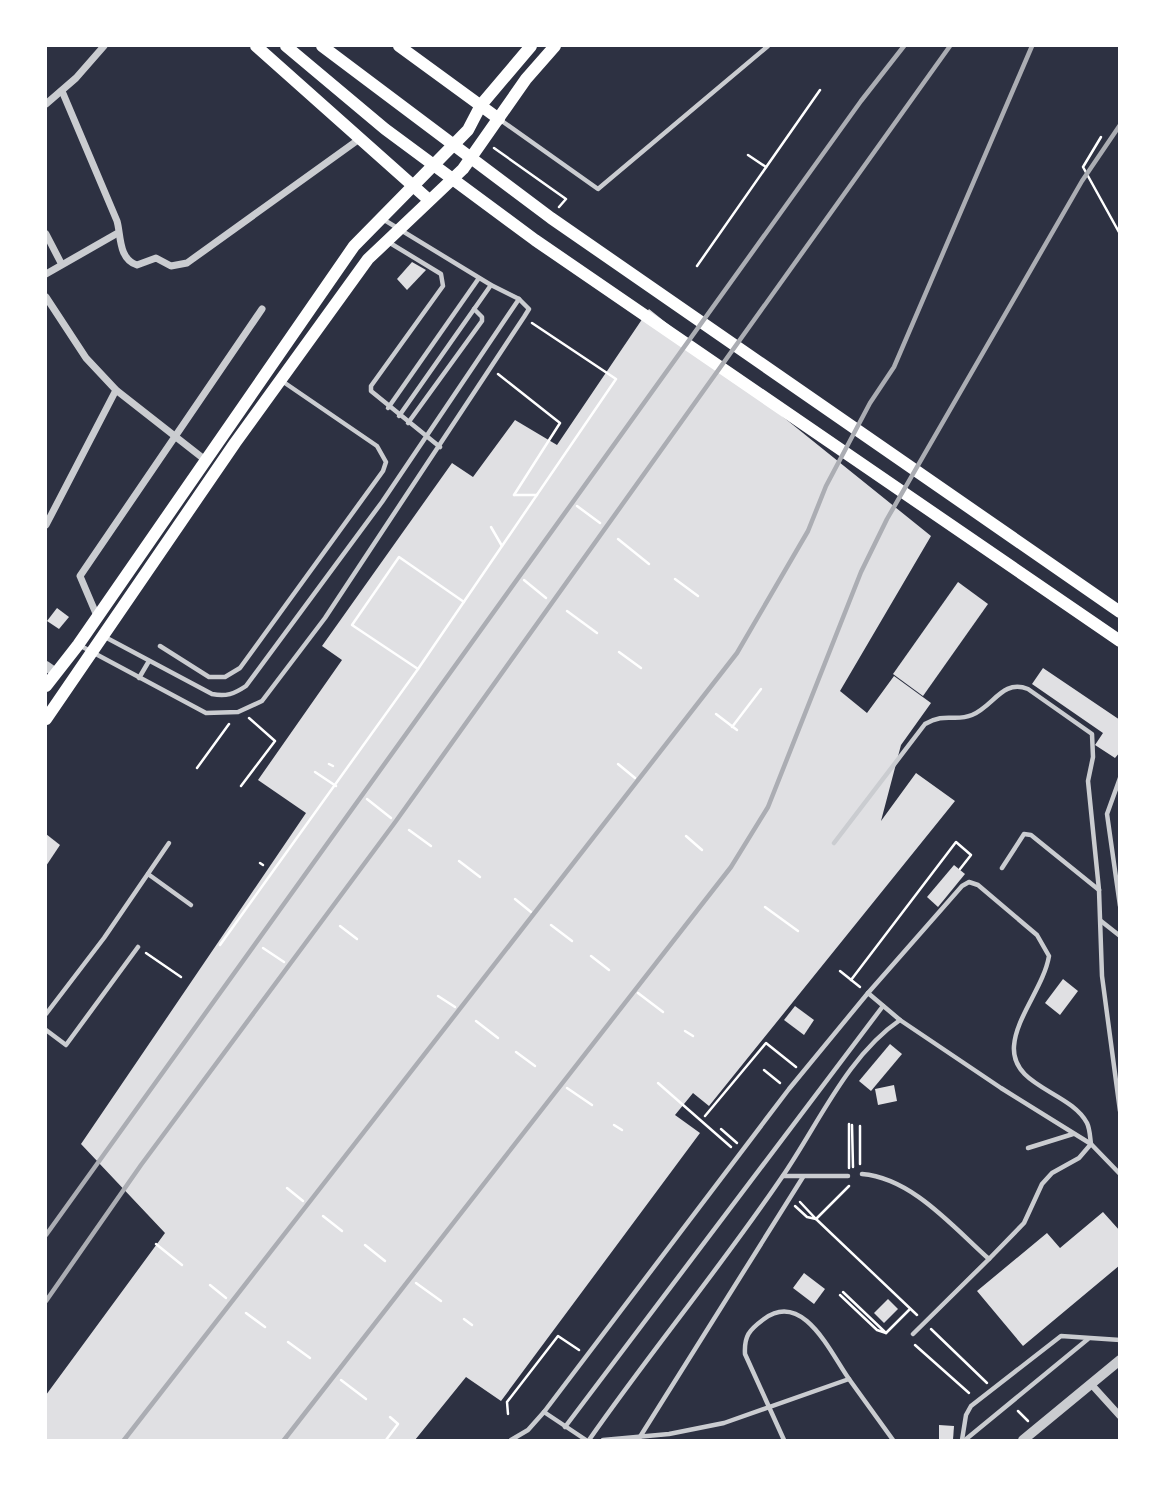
<svg xmlns="http://www.w3.org/2000/svg" width="1165" height="1486" font-family="Signika,sans-serif">
<style>
.building{fill:#e0e0e3}
.lines{fill:none;stroke-linecap:round;stroke-linejoin:round}
.path{stroke:#fff;stroke-width:2.5}
.service{stroke:#caccd0;stroke-width:4.5}
.minor{stroke:#caccd0;stroke-width:7}
.tertiary{stroke:#caccd0;stroke-width:10}
.secondary{stroke:#fff;stroke-width:12}
.rail{stroke:#abadb3;stroke-width:4.5}
</style>
<rect width="100%" height="100%" fill="#2d3142"/>
<g class="building">
<path d="M 412,262 L 426,270 L 407,290 L 397,279 Z"/>
<path d="M 649,309 L 931,536 L 840,691 L 867,713 L 894,676 L 931,703 L 901,745 L 881,821 L 916,773 L 955,801 L 709,1106 L 693,1093 L 675,1115 L 700,1133 L 501,1401 L 466,1377 L 415,1440 L 46,1440 L 46,1395 L 165,1233 L 81,1144 L 306,813 L 258,780 L 342,660 L 322,646 L 452,463 L 473,477 L 515,420 L 557,445 Z"/>
<path d="M 958,582 L 988,604 L 923,696 L 893,674 Z"/>
<path d="M 57,608 L 69,617 L 59,629 L 47,621 Z"/>
<path d="M 1043,668 L 1120,720 L 1120,752 L 1115,758 L 1095,745 L 1103,733 L 1032,684 Z"/>
<path d="M 46,834 L 60,845 L 46,866 Z"/>
<path d="M 954,865 L 965,874 L 938,907 L 927,897 Z"/>
<path d="M 1063,979 L 1078,991 L 1060,1015 L 1045,1003 Z"/>
<path d="M 795,1006 L 814,1020 L 804,1035 L 784,1020 Z"/>
<path d="M 890,1044 L 902,1054 L 871,1091 L 859,1081 Z"/>
<path d="M 894,1085 L 897,1101 L 878,1105 L 875,1089 Z"/>
<path d="M 1103,1212 L 1120,1231 L 1120,1265 L 1023,1346 L 977,1291 L 1047,1233 L 1060,1248 Z"/>
<path d="M 804,1273 L 825,1289 L 814,1304 L 793,1288 Z"/>
<path d="M 888,1299 L 898,1309 L 884,1323 L 874,1313 Z"/>
<path d="M 939,1425 L 954,1426 L 953,1440 L 939,1440 Z"/>
</g>
<g class="lines">
<g class="path">
<path d="M 1101,137 L 1083,167 L 1120,234"/>
<path d="M 494,148 L 566,199 L 559,207"/>
<path d="M 748,155 L 766,167"/>
<path d="M 697,266 L 820,90"/>
<path d="M 498,374 L 560,423 L 514,495"/>
<path d="M 514,495 L 537,495"/>
<path d="M 577,506 L 600,523"/>
<path d="M 491,527 L 502,546"/>
<path d="M 618,539 L 649,564"/>
<path d="M 675,579 L 698,596"/>
<path d="M 524,580 L 546,598"/>
<path d="M 567,611 L 597,633"/>
<path d="M 619,652 L 641,668"/>
<path d="M 418,669 L 352,625 L 399,557 L 464,602"/>
<path d="M 716,714 L 737,730"/>
<path d="M 732,727 L 761,689"/>
<path d="M 329,764 L 333,766"/>
<path d="M 618,764 L 635,778"/>
<path d="M 197,768 L 229,724"/>
<path d="M 315,772 L 336,786"/>
<path d="M 241,786 L 275,741 L 249,718"/>
<path d="M 367,799 L 391,818"/>
<path d="M 409,830 L 431,846"/>
<path d="M 686,836 L 702,850"/>
<path d="M 459,861 L 480,877"/>
<path d="M 260,863 L 263,865"/>
<path d="M 515,899 L 531,912"/>
<path d="M 765,907 L 798,931"/>
<path d="M 551,925 L 572,941"/>
<path d="M 340,926 L 357,939"/>
<path d="M 220,945 L 418,669 L 616,379 L 532,323"/>
<path d="M 263,948 L 284,962"/>
<path d="M 146,953 L 181,977"/>
<path d="M 591,956 L 609,970"/>
<path d="M 840,971 L 860,987"/>
<path d="M 851,980 L 956,842 L 971,855 L 960,869"/>
<path d="M 638,993 L 663,1012"/>
<path d="M 438,996 L 455,1007"/>
<path d="M 476,1021 L 498,1038"/>
<path d="M 685,1031 L 693,1036"/>
<path d="M 516,1052 L 535,1066"/>
<path d="M 764,1070 L 780,1083"/>
<path d="M 658,1083 L 731,1147"/>
<path d="M 567,1088 L 592,1105"/>
<path d="M 705,1116 L 766,1043 L 796,1067"/>
<path d="M 849,1124 L 849,1168"/>
<path d="M 614,1125 L 622,1130"/>
<path d="M 852,1125 L 853,1167"/>
<path d="M 860,1126 L 860,1164"/>
<path d="M 721,1129 L 737,1143"/>
<path d="M 849,1186 L 816,1219 L 917,1315"/>
<path d="M 287,1188 L 303,1201"/>
<path d="M 795,1206 L 807,1217 L 816,1219 L 800,1202"/>
<path d="M 323,1216 L 342,1231"/>
<path d="M 156,1244 L 182,1265"/>
<path d="M 365,1245 L 385,1261"/>
<path d="M 416,1283 L 441,1301"/>
<path d="M 210,1285 L 226,1298"/>
<path d="M 840,1295 L 877,1330 L 886,1333 L 843,1292"/>
<path d="M 246,1313 L 265,1327"/>
<path d="M 464,1319 L 472,1325"/>
<path d="M 931,1329 L 987,1383"/>
<path d="M 886,1333 L 910,1309"/>
<path d="M 288,1342 L 310,1358"/>
<path d="M 915,1345 L 969,1393"/>
<path d="M 341,1380 L 366,1399"/>
<path d="M 1018,1411 L 1028,1421"/>
<path d="M 508,1414 L 507,1402 L 558,1336 L 579,1350"/>
<path d="M 386,1440 L 398,1424 L 390,1417"/>
</g>
<g class="service">
<path d="M 499,119 L 598,189 L 768,46"/>
<path d="M 390,243 L 441,274 L 443,286 L 371,386 L 371,391 L 440,447"/>
<path d="M 388,408 L 479,278"/>
<path d="M 399,416 L 491,285"/>
<path d="M 408,423 L 482,321 L 482,317 L 474,309"/>
<path d="M 105,637 L 212,694 C 226,697 234,694 246,686 L 382,502 L 519,299 L 491,285 L 381,218"/>
<path d="M 79,645 L 206,713 L 238,712 L 262,701 L 325,618 L 524,317 L 529,309 L 519,299"/>
<path d="M 160,646 L 209,677 L 225,677 L 240,668 L 383,471 L 386,462 L 377,446 L 282,381"/>
<path d="M 139,678 L 149,661"/>
<path d="M 1120,778 L 1107,814 L 1120,906"/>
<path d="M 834,843 L 925,724 C 945,712 955,722 972,715 C 994,706 1002,679 1028,689 L 1092,734 L 1093,757 L 1088,781 L 1099,890 L 1102,976 L 1120,1111"/>
<path d="M 1002,868 L 1024,834 L 1031,835 L 1099,890"/>
<path d="M 148,874 L 191,905"/>
<path d="M 1101,921 L 1120,936"/>
<path d="M 46,1014 L 104,938 L 169,843"/>
<path d="M 46,1030 L 66,1045 L 138,947"/>
<path d="M 1028,1148 L 1073,1134"/>
<path d="M 862,1174 C 912,1178 953,1227 989,1259 L 1024,1223 L 1042,1184 L 1052,1173 L 1079,1158 L 1091,1144 C 1090,1138 1090,1129 1087,1123 C 1070,1091 1011,1087 1014,1046 C 1016,1017 1044,986 1049,956 L 1037,935 L 978,885 L 969,882 L 962,886 L 868,993"/>
<path d="M 783,1176 L 848,1176"/>
<path d="M 913,1334 L 989,1259"/>
<path d="M 565,1427 L 883,1006"/>
<path d="M 511,1440 L 528,1430 L 544,1412"/>
<path d="M 586,1440 L 544,1412 L 789,1089 L 868,993 L 900,1020 L 1001,1088 L 1091,1144 L 1120,1174"/>
<path d="M 589,1440 C 651,1351 721,1267 782,1177 C 818,1125 847,1056 900,1020"/>
<path d="M 603,1440 L 669,1434 L 724,1423 L 849,1379 L 893,1440"/>
<path d="M 638,1440 L 803,1177"/>
<path d="M 784,1440 L 745,1354 C 744,1336 749,1330 764,1319 C 803,1290 830,1352 849,1379"/>
<path d="M 962,1440 L 966,1415 L 971,1406 L 1061,1336 L 1120,1340"/>
<path d="M 965,1440 L 1088,1339"/>
</g>
<g class="minor">
<path d="M 62,91 L 117,221 C 121,234 118,259 137,265 L 156,258 L 171,266 L 187,263 L 358,140"/>
<path d="M 46,104 L 76,78 L 104,46"/>
<path d="M 46,234 L 61,263"/>
<path d="M 46,274 L 116,234"/>
<path d="M 46,297 L 86,358 L 116,390 L 204,459"/>
<path d="M 46,525 L 116,390"/>
<path d="M 97,616 L 80,576 L 262,309"/>
<path d="M 1091,1384 L 1120,1416"/>
</g>
<g class="tertiary">
<path d="M 46,666 L 56,673"/>
<path d="M 1023,1440 L 1120,1360"/>
</g>
<g class="secondary">
<path d="M 256,46 L 429,200"/>
<path d="M 286,46 L 385,129 L 535,240 L 1120,641"/>
<path d="M 322,46 L 551,218 L 1120,612"/>
<path d="M 399,46 L 499,119"/>
<path d="M 46,686 L 78,645 L 354,246 L 468,130 L 481,105 L 531,46"/>
<path d="M 46,719 L 235,443 L 368,259 L 463,169 L 526,79 L 555,46"/>
</g>
<g class="rail">
<path d="M 46,1235 L 861,101 L 904,46"/>
<path d="M 46,1301 L 141,1165 L 396,821 L 950,46"/>
<path d="M 124,1440 L 737,653 L 808,531 L 826,486 L 870,403 L 894,367 L 1032,46"/>
<path d="M 284,1440 L 731,867 L 768,807 L 861,572 L 887,519 L 1082,181 L 1120,125"/>
</g>
</g>
<rect width="1165" height="1486" fill="none" stroke="#ffffff" stroke-width="94"/>
</svg>
